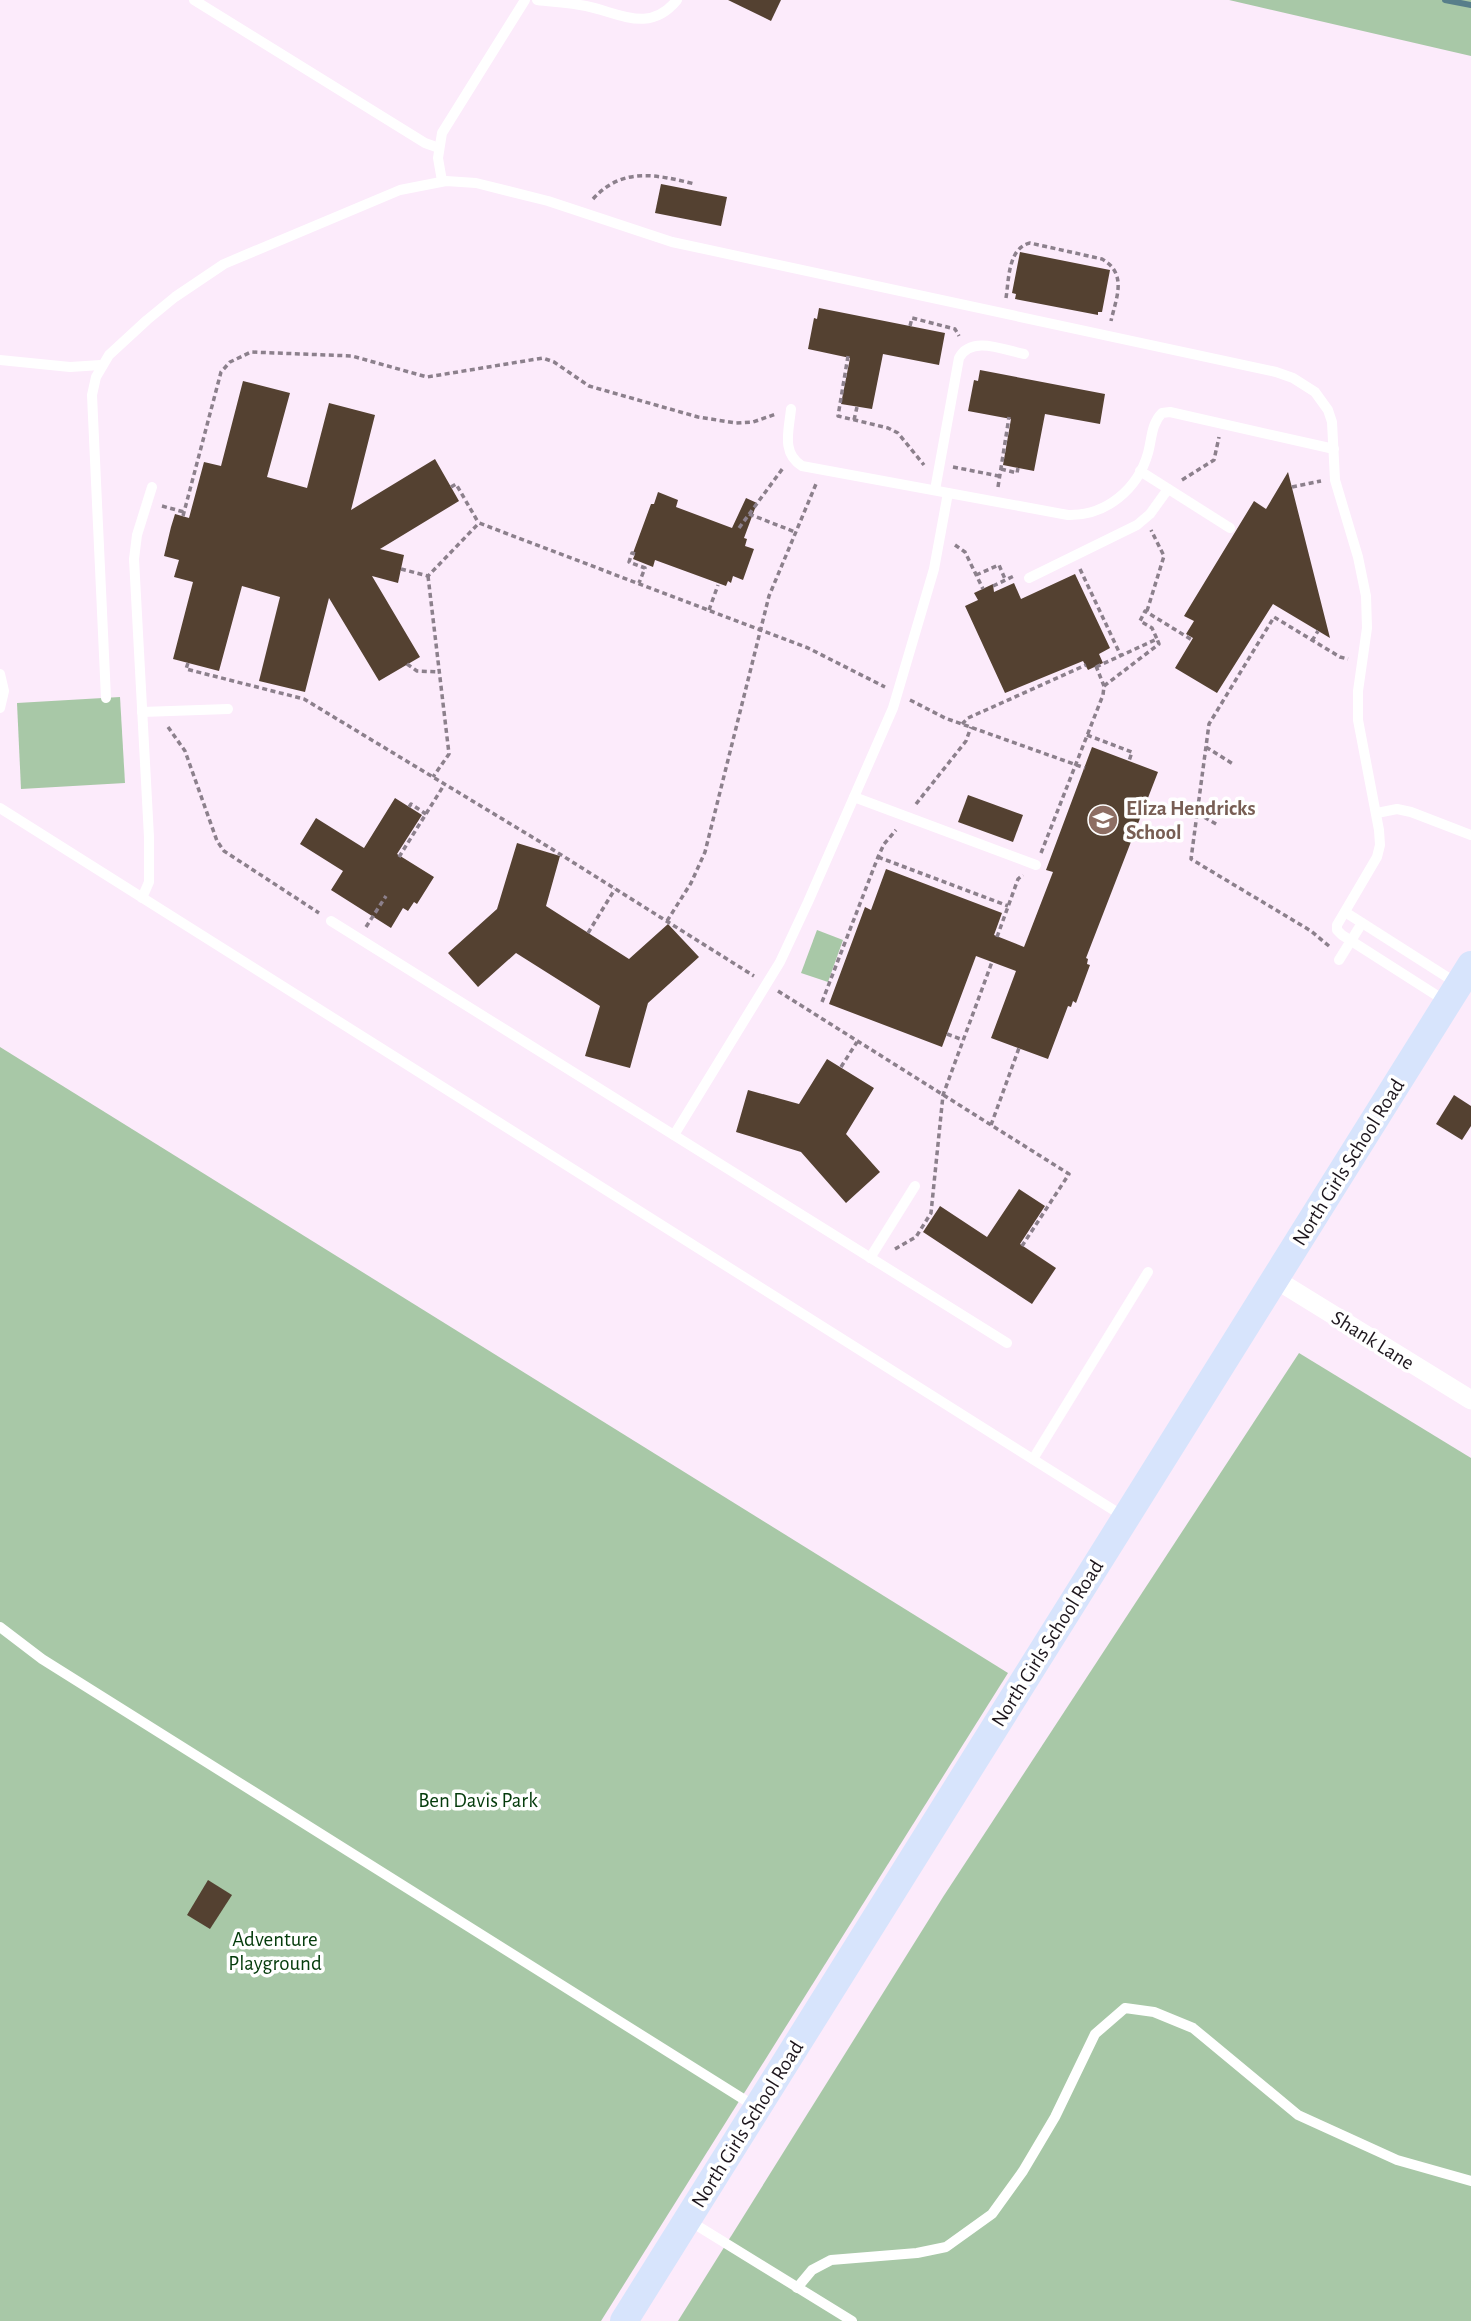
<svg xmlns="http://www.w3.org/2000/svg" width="1471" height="2321" font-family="'Alegreya Sans',sans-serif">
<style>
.green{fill:#a8c8a7}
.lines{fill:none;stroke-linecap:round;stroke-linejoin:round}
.stream{stroke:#577e8a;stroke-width:6}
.building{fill:#544131}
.path{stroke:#8c808c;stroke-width:3.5;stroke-dasharray:5 3.5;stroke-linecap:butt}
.lane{stroke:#fff;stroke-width:10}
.street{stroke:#fff;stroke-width:19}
.secondary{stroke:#d7e4fc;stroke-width:28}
.labels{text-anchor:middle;stroke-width:7;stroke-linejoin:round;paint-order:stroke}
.education-label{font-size:21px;font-weight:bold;fill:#785e54;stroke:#fff;text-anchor:start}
.street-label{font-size:21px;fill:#1d161d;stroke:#fff}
.park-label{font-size:21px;fill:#043b0b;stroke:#fff}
</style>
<rect width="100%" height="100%" fill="#fcebfb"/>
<g class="green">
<path d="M 1229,0 L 1471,0 L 1471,56 Z"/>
<path d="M 120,697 L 125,783 L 21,789 L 17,703 Z"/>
<path d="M 817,930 L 843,940 L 828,982 L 801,973 Z"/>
<path d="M 0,1047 L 1008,1673 L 601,2321 L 0,2321 Z"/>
<path d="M 1299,1353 L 1471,1458 L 1471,2321 L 678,2321 L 943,1897 Z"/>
</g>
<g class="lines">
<path class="stream" d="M 1445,0 L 1471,5"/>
</g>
<g class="building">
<path d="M 728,0 L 781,0 L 771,21 Z"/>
<path d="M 661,184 L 727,197 L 721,226 L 655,213 Z"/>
<path d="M 1020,252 L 1110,270 L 1102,312 L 1098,312 L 1098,315 L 1015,299 L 1016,294 L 1012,293 Z"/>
<path d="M 819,308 L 945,333 L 939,365 L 883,354 L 872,409 L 841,404 L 850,358 L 808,349 L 814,318 L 817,319 Z"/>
<path d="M 980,370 L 1105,394 L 1100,424 L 1045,414 L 1034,471 L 1003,465 L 1011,419 L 968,411 L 974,380 L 978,381 Z"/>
<path d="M 243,381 L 290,393 L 267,477 L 307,488 L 329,403 L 375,415 L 351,510 L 435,459 L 459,501 L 380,549 L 404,555 L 398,583 L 372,576 L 420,657 L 379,681 L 329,598 L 305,692 L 259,681 L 280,597 L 242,586 L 219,671 L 173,659 L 193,582 L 174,577 L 179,560 L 164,556 L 171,527 L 175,514 L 189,518 L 204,462 L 221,466 Z"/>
<path d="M 1288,472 L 1330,638 L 1273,604 L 1217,693 L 1175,668 L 1193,638 L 1186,634 L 1194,621 L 1184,616 L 1254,501 L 1266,509 Z"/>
<path d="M 658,492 L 678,500 L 676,507 L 732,528 L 746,498 L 757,503 L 744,538 L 747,539 L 745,546 L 754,549 L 743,580 L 733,576 L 731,583 L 728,581 L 726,586 L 655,560 L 653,567 L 633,559 L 635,554 L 633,553 L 651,504 L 654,504 Z"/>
<path d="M 1075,574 L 1110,648 L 1099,654 L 1103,663 L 1088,670 L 1083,661 L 1005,693 L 965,606 L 978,600 L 974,593 L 993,584 L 994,592 L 1014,583 L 1021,599 Z"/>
<path d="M 1092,747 L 1158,772 L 1086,958 L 1088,959 L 1087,964 L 1090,965 L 1076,1003 L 1073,1001 L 1071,1007 L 1068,1006 L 1048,1059 L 991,1038 L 1016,971 L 976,956 L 942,1047 L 829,1004 L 865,907 L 871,910 L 886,869 L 1002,913 L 994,935 L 1024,947 L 1053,872 L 1046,870 Z"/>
<path d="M 968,795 L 1023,815 L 1013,842 L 958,822 Z"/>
<path d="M 395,798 L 422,815 L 397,854 L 434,877 L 417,904 L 414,902 L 408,911 L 403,908 L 391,928 L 331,890 L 343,871 L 300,844 L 316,818 L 364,848 Z"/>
<path d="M 517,843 L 560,856 L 546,906 L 629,959 L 668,924 L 699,957 L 648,1003 L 630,1068 L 585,1056 L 600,1006 L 516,953 L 478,987 L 448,953 L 497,909 Z"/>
<path d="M 827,1059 L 874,1088 L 846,1134 L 880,1172 L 846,1203 L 801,1152 L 736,1132 L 748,1090 L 799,1104 Z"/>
<path d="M 1454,1095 L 1471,1106 L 1471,1126 L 1462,1140 L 1436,1124 Z"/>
<path d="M 1019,1189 L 1045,1206 L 1020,1244 L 1056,1268 L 1032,1304 L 923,1232 L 940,1206 L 987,1237 Z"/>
<path d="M 208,1880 L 232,1895 L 210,1929 L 187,1915 Z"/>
</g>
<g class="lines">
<g class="path">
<path d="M 593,199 C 623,166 657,175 695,184"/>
<path d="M 1006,298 C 1009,279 1008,248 1030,243 L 1102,259 C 1128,274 1116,298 1111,321"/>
<path d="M 910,326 L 912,318 L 955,329 L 959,336"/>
<path d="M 848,356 L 838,416 L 888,428 L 898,433 L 924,465"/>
<path d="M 854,420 L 857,407"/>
<path d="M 953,467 L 999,476"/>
<path d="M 1001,469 L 1017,473 L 1018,468"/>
<path d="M 1182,480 L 1214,460 L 1219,437"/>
<path d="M 451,487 L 456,484 L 478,522"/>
<path d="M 998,487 L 1009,417"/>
<path d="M 1292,487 L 1321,481"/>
<path d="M 162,506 L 184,512"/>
<path d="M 749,514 L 795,532"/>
<path d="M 183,516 L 221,372 L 230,362 L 251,352 L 352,356 L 427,377 L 543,358 L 554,362 L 589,386 L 698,417 L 736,423 L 753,422 L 776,414"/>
<path d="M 739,528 L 783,468"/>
<path d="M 955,545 L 965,552 L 983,589"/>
<path d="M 635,554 L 632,553 L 629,562 L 645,568 L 639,583"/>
<path d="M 401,569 L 428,576 L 479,523 L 808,648 L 885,687"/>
<path d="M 1080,569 L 1121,656"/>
<path d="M 976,575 L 999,565 L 1005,579"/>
<path d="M 428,576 L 449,754 L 433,777"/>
<path d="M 993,586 L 1014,576"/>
<path d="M 709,610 L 718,585"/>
<path d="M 1147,611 L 1164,556 L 1151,530"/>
<path d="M 1312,641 L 1318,631"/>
<path d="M 188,663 L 186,669 L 304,699 L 547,846 L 754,976"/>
<path d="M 407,664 L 417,671 L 439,672"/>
<path d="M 1096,667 L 1157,639 L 1152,628 L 1140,621 L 1145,611 L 1192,640"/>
<path d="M 1104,686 L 1159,644 L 1157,639"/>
<path d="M 910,700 L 945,718 L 1085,768"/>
<path d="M 962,724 L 968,718 L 1086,665"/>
<path d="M 168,727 L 185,751 L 217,841 L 224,851 L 319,913"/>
<path d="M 1087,735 L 1132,752 L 1129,761"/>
<path d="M 1206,747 L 1233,764"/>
<path d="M 916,804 L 966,741 L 971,727"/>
<path d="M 409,807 L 411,804 L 426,814"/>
<path d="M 1197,813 L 1218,825"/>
<path d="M 1041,853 L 1103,695 L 1104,686 L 1096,666"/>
<path d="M 399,857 L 444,785"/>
<path d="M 878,857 L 1008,906"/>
<path d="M 667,921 L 691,883 L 705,852 L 769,596 L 816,484"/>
<path d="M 366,927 L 386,896"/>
<path d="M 588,933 L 615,889"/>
<path d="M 997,937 L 1018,879 L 1023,875"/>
<path d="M 1329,946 L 1311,931 L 1191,859 L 1209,724 L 1274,617 L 1340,657 L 1348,659"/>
<path d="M 778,991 L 1069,1174 L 1022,1246"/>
<path d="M 822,1002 L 878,857 L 884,844 L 896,830"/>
<path d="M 947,1034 L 963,1040"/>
<path d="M 841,1067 L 857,1042"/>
<path d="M 991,1125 L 1019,1048"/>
<path d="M 895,1249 L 916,1237 L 931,1213 L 943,1095 L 992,962"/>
</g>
<g class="lane">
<path d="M 194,0 L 425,143 L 439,148"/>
<path d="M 537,0 C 553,2 570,3 586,6 C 620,13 649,34 677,0"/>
<path d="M 442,181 L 438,158 L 442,133 L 525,0"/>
<path d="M 0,360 L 70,367 L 101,365"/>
<path d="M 791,409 C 789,430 781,453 802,466 L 1068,515 C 1106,516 1138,489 1148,453 C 1152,439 1151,424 1162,413 L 1170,412 L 1334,449"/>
<path d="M 1140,471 L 1230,528"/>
<path d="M 935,490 L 959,358 C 971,335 1004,350 1024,354"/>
<path d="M 1029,578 L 1137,525 L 1150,514 L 1168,489"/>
<path d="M 0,674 L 4,691 L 0,708"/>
<path d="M 106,698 L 92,395 L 96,377 L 109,355 L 147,320 L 175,297 L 224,264 L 400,190 L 446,181 L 476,183 L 548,201 L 672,242 L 1276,372 L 1293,378 L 1315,392 L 1328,410 L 1332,422 L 1335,480 L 1358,557 L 1366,596 L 1367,628 L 1358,691 L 1358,720 L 1379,830 L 1380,845 L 1377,857 L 1337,925 L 1337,930 L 1342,935 L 1447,1002"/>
<path d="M 142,712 L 228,709"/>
<path d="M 854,797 L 1036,865"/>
<path d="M 0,808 L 1123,1516"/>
<path d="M 1377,813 L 1397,809 L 1411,812 L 1471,835"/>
<path d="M 142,898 L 149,882 L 149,837 L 134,559 L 137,535 L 152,487"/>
<path d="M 1345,912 L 1458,984"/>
<path d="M 331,921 L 1007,1343"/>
<path d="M 1339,960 L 1362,923"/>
<path d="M 674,1135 L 780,962 L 808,902 L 893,708 L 934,569 L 948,493"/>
<path d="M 870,1258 L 915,1186"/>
<path d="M 1033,1459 L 1148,1272"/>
<path d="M 0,1627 L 42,1659 L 756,2107"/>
<path d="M 688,2220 L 852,2321"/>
<path d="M 797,2288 L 812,2270 L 831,2260 L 917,2253 L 946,2247 L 992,2214 L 1023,2171 L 1055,2117 L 1095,2034 L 1125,2008 L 1154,2012 L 1193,2028 L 1298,2115 L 1397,2160 L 1471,2181"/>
</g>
<path class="street" d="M 1275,1279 L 1471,1400"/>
<path class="secondary" d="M 624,2321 L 1471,965"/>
</g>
<defs>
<g id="school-disc" transform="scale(1.575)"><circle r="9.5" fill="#8d6e63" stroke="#fff"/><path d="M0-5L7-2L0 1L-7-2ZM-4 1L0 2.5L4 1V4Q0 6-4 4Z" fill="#fff"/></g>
</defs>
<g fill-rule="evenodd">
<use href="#school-disc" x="1103" y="820"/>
</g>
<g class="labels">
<g class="education-label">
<text x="1126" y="815">Eliza Hendricks<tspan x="1126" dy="24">School</tspan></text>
</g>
<g class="street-label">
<text transform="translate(1348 1162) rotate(-58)" y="7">North Girls School Road</text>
<text transform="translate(1373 1340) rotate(32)" y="7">Shank Lane</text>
<text transform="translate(1047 1643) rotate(-58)" y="7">North Girls School Road</text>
<text transform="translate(747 2124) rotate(-58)" y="7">North Girls School Road</text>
</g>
<g class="park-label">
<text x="478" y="1807">Ben Davis Park</text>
<text x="275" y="1946">Adventure<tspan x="275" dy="24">Playground</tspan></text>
</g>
</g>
</svg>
